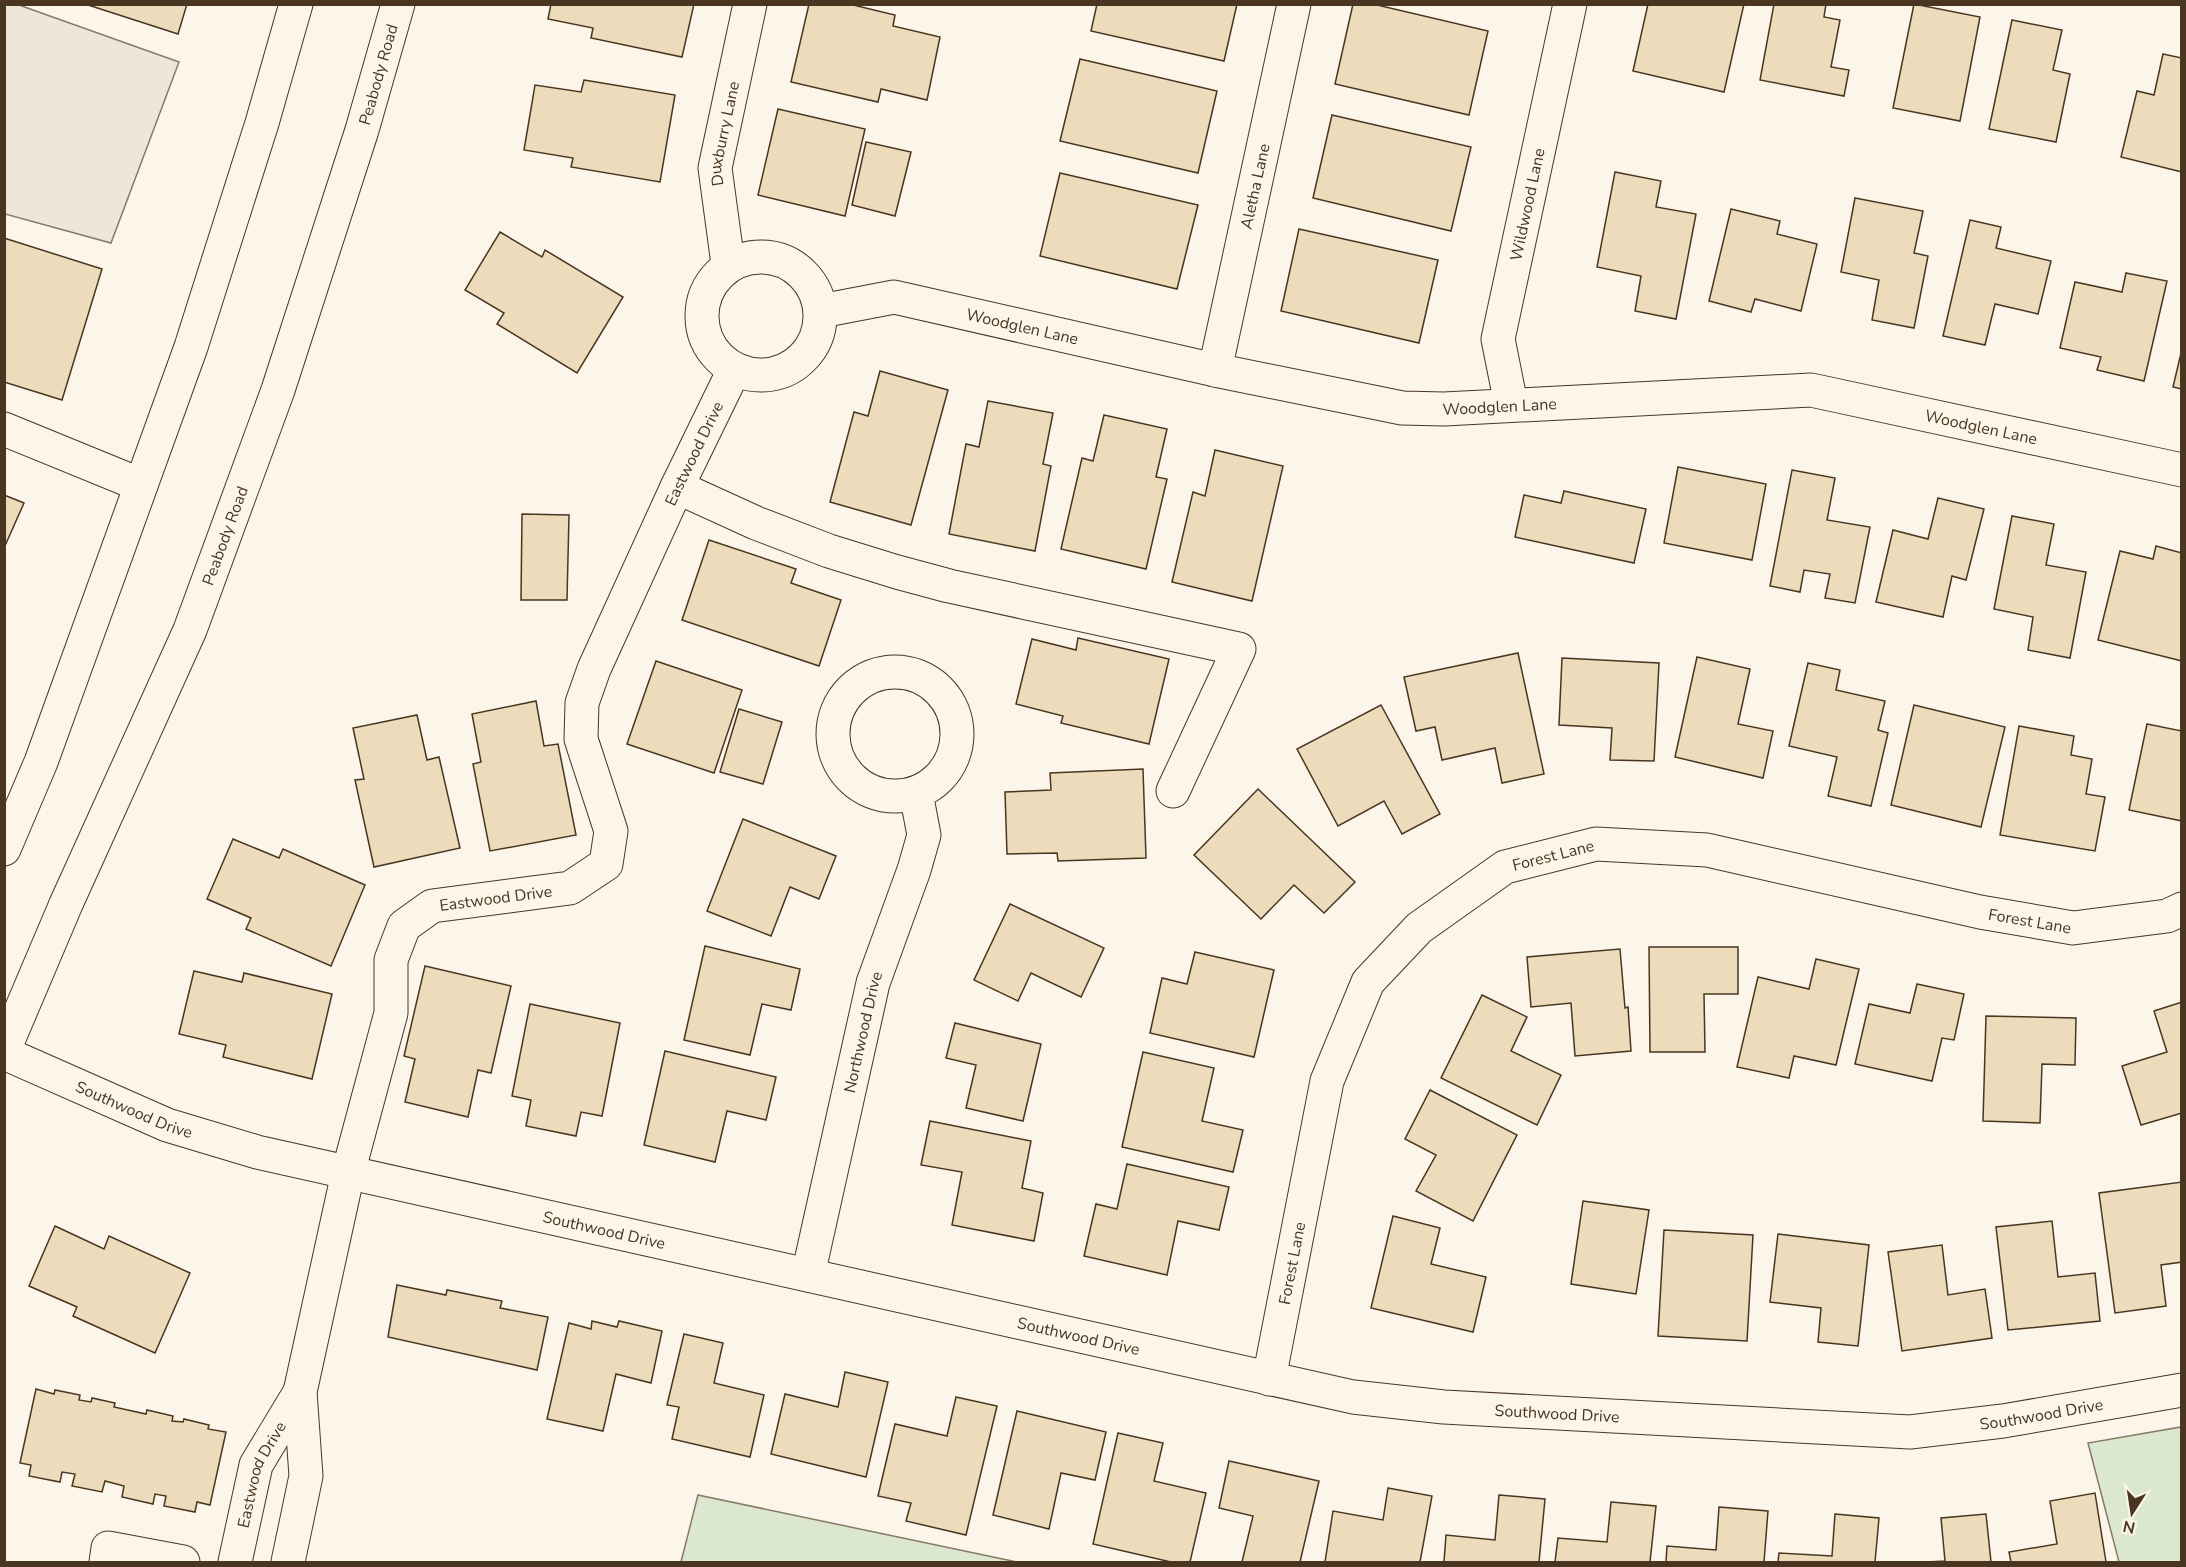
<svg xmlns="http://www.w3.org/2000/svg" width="2186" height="1567" font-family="'Nunito Sans',sans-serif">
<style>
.green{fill:#dce7d0;stroke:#887966;stroke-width:1.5}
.parking{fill:#ede7d9;stroke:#887966;stroke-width:1.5}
.building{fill:#ecdcbc;stroke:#4a3520;stroke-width:1.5}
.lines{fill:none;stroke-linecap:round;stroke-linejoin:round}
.minor-casing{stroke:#4a3520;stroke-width:35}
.major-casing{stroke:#4a3520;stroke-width:35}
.minor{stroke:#fbf6e9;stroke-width:33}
.major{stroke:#fbf6e9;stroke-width:33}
.labels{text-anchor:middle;stroke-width:4.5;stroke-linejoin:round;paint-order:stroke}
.street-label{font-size:16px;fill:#4a3520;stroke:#fbf6e9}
</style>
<rect width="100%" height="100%" fill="#fbf6e9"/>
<g class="green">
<path d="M 2181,1427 L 2181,1562 L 2119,1562 L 2088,1443 Z"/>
<path d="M 698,1495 L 1017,1562 L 681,1562 Z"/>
</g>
<path class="parking" d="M 4,5 L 19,5 L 179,62 L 111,243 L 5,214 Z"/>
<g class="building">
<path d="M 85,4 L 187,4 L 178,34 Z"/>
<path d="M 551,4 L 694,4 L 682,57 L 591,38 L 593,28 L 548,19 Z"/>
<path d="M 809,4 L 849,4 L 895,15 L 893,26 L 940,37 L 927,100 L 881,89 L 878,102 L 791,82 Z"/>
<path d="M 1097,4 L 1237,4 L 1224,61 L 1091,31 Z"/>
<path d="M 1353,4 L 1373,4 L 1488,31 L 1469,115 L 1335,84 Z"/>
<path d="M 1648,4 L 1744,4 L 1724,92 L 1633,71 Z"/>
<path d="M 1774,4 L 1826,4 L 1824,17 L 1840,20 L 1831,67 L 1849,70 L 1844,96 L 1760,80 Z"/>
<path d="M 1914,4 L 1980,17 L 1960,121 L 1893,108 Z"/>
<path d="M 2012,20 L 2062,30 L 2053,70 L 2070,74 L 2056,142 L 1989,129 Z"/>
<path d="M 2163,54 L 2182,58 L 2182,172 L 2121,157 L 2137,91 L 2154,95 Z"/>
<path d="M 1080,59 L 1217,91 L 1198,173 L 1060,141 Z"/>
<path d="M 584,80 L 675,95 L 660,182 L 571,167 L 573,158 L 524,150 L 535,85 L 581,92 Z"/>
<path d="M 778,109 L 865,129 L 845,216 L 758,195 Z"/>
<path d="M 1332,115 L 1471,147 L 1451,231 L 1313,198 Z"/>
<path d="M 866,142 L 911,152 L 895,216 L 852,205 Z"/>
<path d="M 1615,172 L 1661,181 L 1656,207 L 1696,214 L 1676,319 L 1635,311 L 1641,276 L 1597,267 Z"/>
<path d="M 1060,173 L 1198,205 L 1177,289 L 1040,256 Z"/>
<path d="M 1855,198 L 1923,211 L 1914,253 L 1928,256 L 1914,328 L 1872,320 L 1879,280 L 1841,272 Z"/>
<path d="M 1731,209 L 1780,221 L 1777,234 L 1817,244 L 1801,311 L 1755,299 L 1751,312 L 1709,301 Z"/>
<path d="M 1970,220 L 2001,227 L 1996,248 L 2051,261 L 2038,314 L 1995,304 L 1985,345 L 1943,336 Z"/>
<path d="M 1299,229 L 1438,260 L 1419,343 L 1281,311 Z"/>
<path d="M 500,232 L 542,257 L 545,250 L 623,297 L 577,373 L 497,324 L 504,313 L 465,290 Z"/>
<path d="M 4,238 L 102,269 L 62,400 L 4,382 Z"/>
<path d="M 2126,273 L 2167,281 L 2144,381 L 2097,370 L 2101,357 L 2060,348 L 2075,282 L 2122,292 Z"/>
<path d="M 2182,349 L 2182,389 L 2173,387 Z"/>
<path d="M 880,371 L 948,390 L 911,525 L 830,502 L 854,412 L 868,416 Z"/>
<path d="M 988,401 L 1053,413 L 1043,464 L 1051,466 L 1035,551 L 949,534 L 966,444 L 979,447 Z"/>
<path d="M 1104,415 L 1167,429 L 1156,477 L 1167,479 L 1146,569 L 1061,549 L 1082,458 L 1093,461 Z"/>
<path d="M 1215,450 L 1283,466 L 1252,601 L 1172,582 L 1193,492 L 1205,496 Z"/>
<path d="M 1678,467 L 1766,484 L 1752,560 L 1664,543 Z"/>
<path d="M 1792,470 L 1835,478 L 1827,520 L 1870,527 L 1855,603 L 1825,598 L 1830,574 L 1804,570 L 1800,592 L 1770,586 Z"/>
<path d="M 1564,491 L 1646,509 L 1634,563 L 1515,537 L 1524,495 L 1561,503 Z"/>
<path d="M 4,495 L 24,503 L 4,548 Z"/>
<path d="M 1938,498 L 1984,509 L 1966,580 L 1952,576 L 1943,617 L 1876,602 L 1893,530 L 1928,539 Z"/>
<path d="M 522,514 L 569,515 L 567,600 L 521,600 Z"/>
<path d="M 2012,516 L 2054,524 L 2046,565 L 2086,572 L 2070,658 L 2028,650 L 2033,617 L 1994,609 Z"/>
<path d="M 709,540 L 796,569 L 791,583 L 841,600 L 819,666 L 682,620 Z"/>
<path d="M 2156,546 L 2182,553 L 2182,661 L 2098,640 L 2120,551 L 2153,559 Z"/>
<path d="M 1078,638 L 1169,659 L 1149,744 L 1061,723 L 1063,716 L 1016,704 L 1032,639 L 1076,650 Z"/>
<path d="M 1518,653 L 1544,774 L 1502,783 L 1495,748 L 1442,760 L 1435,727 L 1416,731 L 1404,677 Z"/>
<path d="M 1697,657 L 1750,669 L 1738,724 L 1773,731 L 1763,778 L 1675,757 Z"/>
<path d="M 1562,658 L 1659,663 L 1654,761 L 1610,760 L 1612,728 L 1559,725 Z"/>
<path d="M 656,661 L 742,690 L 714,773 L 627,744 Z"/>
<path d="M 1808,663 L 1840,670 L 1836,690 L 1885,701 L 1878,730 L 1888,733 L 1871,806 L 1828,796 L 1837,757 L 1789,746 Z"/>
<path d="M 536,701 L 544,746 L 558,744 L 576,835 L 490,851 L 473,764 L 481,762 L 472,714 Z"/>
<path d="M 1381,705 L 1440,814 L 1402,834 L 1384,801 L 1338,826 L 1297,749 Z"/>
<path d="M 1914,705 L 2005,727 L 1981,827 L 1891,805 Z"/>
<path d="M 739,709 L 782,722 L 763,784 L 720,772 Z"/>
<path d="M 417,715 L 427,760 L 439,757 L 460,848 L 374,867 L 355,780 L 364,779 L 353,728 Z"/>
<path d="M 2147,724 L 2182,731 L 2182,821 L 2129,810 Z"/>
<path d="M 2019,726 L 2074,736 L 2071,755 L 2092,759 L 2086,794 L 2105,797 L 2095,851 L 2000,835 Z"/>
<path d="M 1143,769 L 1146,858 L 1058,861 L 1057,853 L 1007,854 L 1005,792 L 1051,790 L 1050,773 Z"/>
<path d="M 1258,789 L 1355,882 L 1324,913 L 1294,885 L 1261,919 L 1194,855 Z"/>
<path d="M 743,819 L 836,856 L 819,899 L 790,887 L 771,936 L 707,911 Z"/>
<path d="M 233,839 L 279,858 L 283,849 L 365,885 L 331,966 L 246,929 L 251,918 L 207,899 Z"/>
<path d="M 1010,904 L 1104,948 L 1081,997 L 1031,973 L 1018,1001 L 974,980 Z"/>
<path d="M 705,946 L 800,969 L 791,1010 L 762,1004 L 750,1055 L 684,1040 Z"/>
<path d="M 1649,947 L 1738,947 L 1738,994 L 1704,994 L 1705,1052 L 1650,1052 Z"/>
<path d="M 1620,949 L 1625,1008 L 1628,1007 L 1631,1051 L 1575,1056 L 1571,1003 L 1531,1007 L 1527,957 Z"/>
<path d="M 1195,952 L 1274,970 L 1254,1057 L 1150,1033 L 1162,978 L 1187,984 Z"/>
<path d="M 1816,959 L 1859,969 L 1836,1065 L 1794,1056 L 1789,1078 L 1737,1067 L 1758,977 L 1809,989 Z"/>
<path d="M 425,966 L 511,986 L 491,1073 L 478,1070 L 468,1117 L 405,1102 L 415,1059 L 404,1056 Z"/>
<path d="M 194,971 L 242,982 L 244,973 L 332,994 L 312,1079 L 223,1057 L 226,1045 L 179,1034 Z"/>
<path d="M 1917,984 L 1964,994 L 1954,1040 L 1942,1038 L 1932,1081 L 1855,1064 L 1869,1004 L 1910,1013 Z"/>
<path d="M 1482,995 L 1527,1017 L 1511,1051 L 1561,1075 L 1537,1125 L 1441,1078 Z"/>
<path d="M 2182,1002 L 2182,1113 L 2141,1125 L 2122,1066 L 2167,1052 L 2154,1011 Z"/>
<path d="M 530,1004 L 620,1023 L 602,1116 L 581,1112 L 576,1136 L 526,1126 L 531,1100 L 512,1096 Z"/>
<path d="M 1986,1016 L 2076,1018 L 2075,1065 L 2042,1064 L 2040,1123 L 1983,1121 Z"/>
<path d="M 955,1023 L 1041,1044 L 1023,1121 L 966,1108 L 976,1065 L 946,1058 Z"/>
<path d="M 665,1051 L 776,1077 L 766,1120 L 727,1111 L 715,1162 L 644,1145 Z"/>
<path d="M 1143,1052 L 1214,1068 L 1202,1121 L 1243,1130 L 1233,1172 L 1122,1147 Z"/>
<path d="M 1430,1090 L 1517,1135 L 1473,1221 L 1416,1191 L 1436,1155 L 1405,1139 Z"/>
<path d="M 930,1121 L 1031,1141 L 1022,1188 L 1043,1193 L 1034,1241 L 952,1225 L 962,1172 L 921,1165 Z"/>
<path d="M 1127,1164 L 1229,1187 L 1219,1230 L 1178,1221 L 1167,1275 L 1084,1256 L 1096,1204 L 1117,1209 Z"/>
<path d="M 2182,1182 L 2182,1262 L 2161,1265 L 2166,1306 L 2115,1313 L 2099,1193 Z"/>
<path d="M 1583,1201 L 1649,1210 L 1636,1294 L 1571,1284 Z"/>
<path d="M 1393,1216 L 1440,1228 L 1431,1264 L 1486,1277 L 1473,1332 L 1371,1308 Z"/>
<path d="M 2052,1221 L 2058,1277 L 2095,1273 L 2100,1321 L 2008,1330 L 1996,1227 Z"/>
<path d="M 55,1226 L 104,1249 L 109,1236 L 190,1273 L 155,1353 L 73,1316 L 77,1307 L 29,1286 Z"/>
<path d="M 1664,1230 L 1753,1235 L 1747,1341 L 1658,1336 Z"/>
<path d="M 1778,1234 L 1869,1245 L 1858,1346 L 1818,1342 L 1821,1308 L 1770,1302 Z"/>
<path d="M 1942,1245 L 1948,1295 L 1985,1289 L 1992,1338 L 1902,1351 L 1888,1252 Z"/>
<path d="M 397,1285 L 446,1295 L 447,1290 L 502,1301 L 500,1308 L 548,1317 L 537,1370 L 388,1337 Z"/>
<path d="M 592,1321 L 617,1327 L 619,1321 L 662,1331 L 651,1383 L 616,1374 L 603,1431 L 547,1419 L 569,1323 L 591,1329 Z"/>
<path d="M 684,1334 L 723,1343 L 714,1383 L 764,1395 L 750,1457 L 672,1439 L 679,1407 L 667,1405 Z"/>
<path d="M 845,1372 L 888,1382 L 866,1477 L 771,1454 L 785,1394 L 838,1407 Z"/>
<path d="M 36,1389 L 54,1394 L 55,1390 L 80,1395 L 79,1400 L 91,1402 L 92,1398 L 115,1403 L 114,1407 L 146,1414 L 147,1410 L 173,1416 L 172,1421 L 183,1422 L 184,1419 L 209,1425 L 208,1429 L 226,1432 L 210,1505 L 197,1502 L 195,1512 L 164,1506 L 166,1496 L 155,1494 L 153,1504 L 122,1497 L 124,1486 L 105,1481 L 102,1492 L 72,1486 L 75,1474 L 62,1472 L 60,1482 L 29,1476 L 31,1465 L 20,1463 Z"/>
<path d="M 956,1397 L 997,1406 L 966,1535 L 906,1521 L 911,1503 L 878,1496 L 895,1424 L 947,1436 Z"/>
<path d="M 1017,1411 L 1106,1432 L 1095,1480 L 1061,1473 L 1049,1529 L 993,1515 Z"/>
<path d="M 1118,1433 L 1163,1443 L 1154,1481 L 1206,1493 L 1190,1562 L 1171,1562 L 1093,1544 Z"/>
<path d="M 1229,1461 L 1319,1481 L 1300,1562 L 1242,1562 L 1253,1516 L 1219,1508 Z"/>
<path d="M 1388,1488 L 1432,1496 L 1420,1562 L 1325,1562 L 1333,1511 L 1383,1520 Z"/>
<path d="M 2095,1493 L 2106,1562 L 2011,1562 L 2009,1552 L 2057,1544 L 2050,1501 Z"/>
<path d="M 1499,1495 L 1545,1499 L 1539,1562 L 1444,1562 L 1446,1535 L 1495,1540 Z"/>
<path d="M 1611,1502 L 1656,1506 L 1650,1562 L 1555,1562 L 1558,1538 L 1607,1542 Z"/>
<path d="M 1719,1507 L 1768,1511 L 1764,1562 L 1666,1562 L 1667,1546 L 1716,1550 Z"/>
<path d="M 1835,1514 L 1879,1518 L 1875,1562 L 1778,1562 L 1779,1553 L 1832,1556 Z"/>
<path d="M 1986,1514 L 1991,1562 L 1927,1562 L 1945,1561 L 1941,1518 Z"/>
</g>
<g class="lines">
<g class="minor-casing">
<g id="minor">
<circle cx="761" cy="316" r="59"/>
<path id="s1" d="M 728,264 L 715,168 L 750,4"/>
<path id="s2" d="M 821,311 L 894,297 L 1215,370 L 1402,408 L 1444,409 L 1811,390 L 2182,470"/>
<path id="s3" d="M 1215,370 L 1294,4"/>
<path id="s4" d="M 1511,404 L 1498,339 L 1570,4"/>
<path d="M 4,429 L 141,485"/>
<path d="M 677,487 L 756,523 L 829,551 L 897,572 L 949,586 L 1239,649 L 1173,791"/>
<circle cx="895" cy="734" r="62"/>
<path id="s5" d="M 4,1053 L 167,1125 L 257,1152 L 1353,1397 L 1444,1407 L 1910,1432 L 2003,1421 L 2182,1390"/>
<path id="s6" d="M 808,1275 L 873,983 L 914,870 L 924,835 L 916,793"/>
<path id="s7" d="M 1269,1379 L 1327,1081 L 1368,982 L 1419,928 L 1505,867 L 1596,844 L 1707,850 L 1980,912 L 2073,928 L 2167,916 L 2182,909"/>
<path d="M 106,1562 L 108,1548 L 183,1562"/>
<path id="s8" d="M 235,1562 L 256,1465 L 300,1392"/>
<path id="s9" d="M 288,1562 L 306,1476 L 300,1392 L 348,1173 L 391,1013 L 391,960 L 404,926 L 432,906 L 570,888 L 606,864 L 611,831 L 581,739 L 582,703 L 594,669 L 677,487 L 734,370"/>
</g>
</g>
<g class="major-casing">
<g id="major">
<path d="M 4,849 L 41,762 L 191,347 L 262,123 L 296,4"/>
<path id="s10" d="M 4,1050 L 66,904 L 190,630 L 278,390 L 362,130 L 398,4"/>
</g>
</g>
<use href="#minor" class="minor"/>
<use href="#major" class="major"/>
</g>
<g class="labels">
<g class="street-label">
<text dy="6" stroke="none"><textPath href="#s10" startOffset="1046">Peabody Road</textPath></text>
<text dy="6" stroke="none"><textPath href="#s1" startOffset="132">Duxburry Lane</textPath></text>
<text dy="6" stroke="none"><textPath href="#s3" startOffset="188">Aletha Lane</textPath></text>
<text dy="6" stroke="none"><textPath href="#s4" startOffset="204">Wildwood Lane</textPath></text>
<text dy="6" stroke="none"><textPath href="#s2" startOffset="206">Woodglen Lane</textPath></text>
<text dy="6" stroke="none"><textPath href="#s2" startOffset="692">Woodglen Lane</textPath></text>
<text dy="6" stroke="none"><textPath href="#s2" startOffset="1178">Woodglen Lane</textPath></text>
<text dy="6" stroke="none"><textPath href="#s9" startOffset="1308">Eastwood Drive</textPath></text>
<text dy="6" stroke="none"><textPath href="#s10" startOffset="560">Peabody Road</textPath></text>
<text dy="6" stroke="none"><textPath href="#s7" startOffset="640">Forest Lane</textPath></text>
<text dy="6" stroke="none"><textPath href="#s9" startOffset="750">Eastwood Drive</textPath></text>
<text dy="6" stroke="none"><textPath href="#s7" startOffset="1126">Forest Lane</textPath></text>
<text dy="6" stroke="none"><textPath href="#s6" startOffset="249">Northwood Drive</textPath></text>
<text dy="6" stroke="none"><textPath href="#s5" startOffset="142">Southwood Drive</textPath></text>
<text dy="6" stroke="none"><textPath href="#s5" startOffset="628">Southwood Drive</textPath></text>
<text dy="6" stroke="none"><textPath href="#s7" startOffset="118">Forest Lane</textPath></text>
<text dy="6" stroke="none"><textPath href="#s5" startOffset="1114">Southwood Drive</textPath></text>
<text dy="6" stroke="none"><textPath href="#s5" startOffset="1600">Southwood Drive</textPath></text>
<text dy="6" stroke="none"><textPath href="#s5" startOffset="2086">Southwood Drive</textPath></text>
<text dy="6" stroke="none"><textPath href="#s8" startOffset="92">Eastwood Drive</textPath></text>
</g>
</g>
<rect width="2186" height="1567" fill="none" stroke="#4a3520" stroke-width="12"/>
<g transform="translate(2132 1513) rotate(192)" stroke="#fbf6e9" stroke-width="4.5" paint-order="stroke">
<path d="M0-4.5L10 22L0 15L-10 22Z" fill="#4a3520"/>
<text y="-9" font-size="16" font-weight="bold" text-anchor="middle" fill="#4a3520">N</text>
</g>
</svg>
